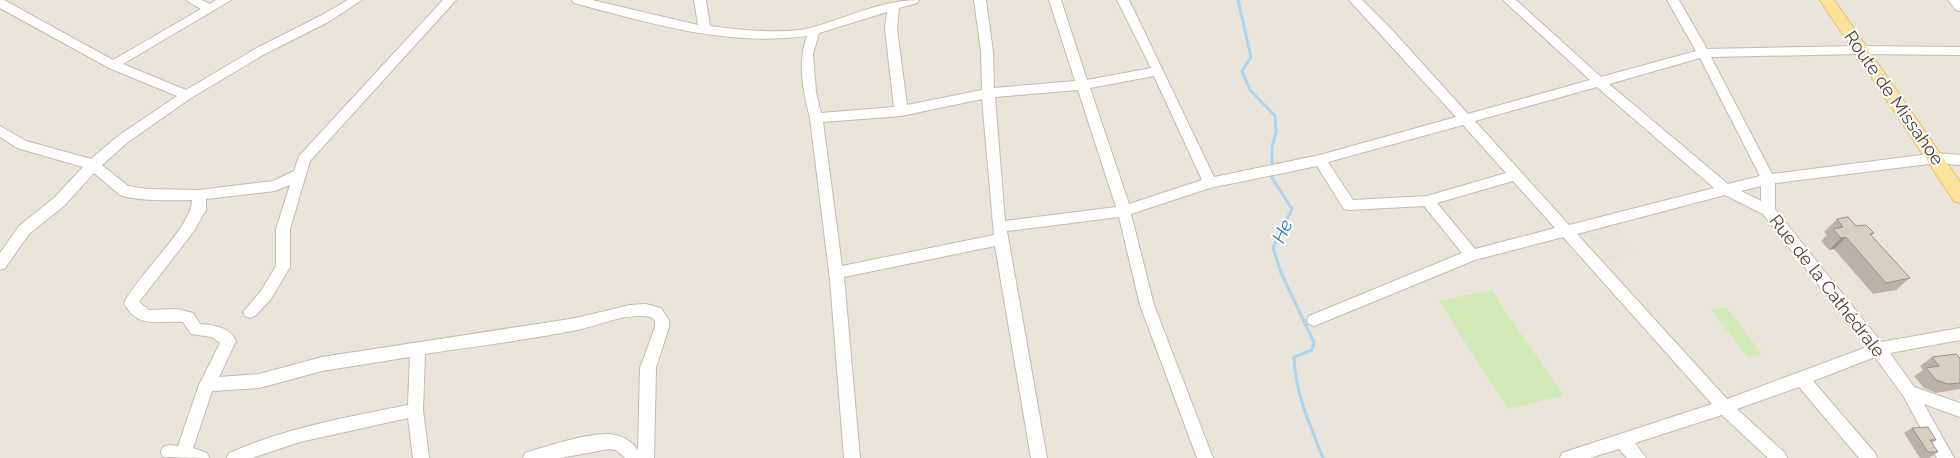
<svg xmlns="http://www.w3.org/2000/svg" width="1960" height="458" font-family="Raleway,sans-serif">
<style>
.residential{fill:#eae5da}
.industrial{fill:#e6e2dd}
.green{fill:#d2eab5}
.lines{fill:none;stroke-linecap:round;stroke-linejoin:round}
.stream{stroke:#a9d4f2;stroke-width:3}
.minor-casing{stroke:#c2bbae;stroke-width:2}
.major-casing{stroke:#e6c16a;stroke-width:2}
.minor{fill:#fff;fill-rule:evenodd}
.major{fill:#ffe39c;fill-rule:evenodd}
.wall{fill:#bab2a6}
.shaded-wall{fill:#979187}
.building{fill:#d8cfc1;stroke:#979187}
.labels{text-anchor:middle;stroke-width:4;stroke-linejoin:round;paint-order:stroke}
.street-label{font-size:18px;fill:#4b4439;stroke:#fff}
.water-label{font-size:19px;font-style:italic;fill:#2e7ab2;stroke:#fff}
</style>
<rect width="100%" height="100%" fill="#f6f3ec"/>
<rect class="residential" x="0" y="0" width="1960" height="458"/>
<path class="industrial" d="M 1614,231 L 1634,252 L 1611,261 L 1589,237 Z"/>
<g class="green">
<path d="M 1491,290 L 1563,395 L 1508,409 L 1439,301 Z"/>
<path d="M 1726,307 L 1762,354 L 1748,357 L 1711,310 Z"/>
</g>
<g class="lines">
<path class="stream" d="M 1238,0 L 1251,57 L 1242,71 L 1250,90 L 1275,116 L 1276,132 L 1272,147 L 1272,178 L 1292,209 L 1273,248 L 1281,273 L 1314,342 L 1312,350 L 1294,357 C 1295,393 1310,425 1323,458"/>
<g class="minor-casing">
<g id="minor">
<path d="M 0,0 L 4,0 L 113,60 L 201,9 L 186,0 L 202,0 L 210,4 L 216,0 L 231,0 L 123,64 L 186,90 L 255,49 L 322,15 L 348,0 L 362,0 L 330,21 L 263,55 L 191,98 L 128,142 L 102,165 L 128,186 L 148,189 L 199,190 L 273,181 L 294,171 L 299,156 L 443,0 L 456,0 L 310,161 L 290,229 L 290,267 L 271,299 L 255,316 L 250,318 L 245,316 L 243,312 L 261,291 L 276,266 L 276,229 L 290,185 L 275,191 L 206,199 L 206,210 L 194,231 L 139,302 L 149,310 L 177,309 L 193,313 L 200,324 C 214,325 230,327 236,341 L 219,377 L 259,374 L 322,357 L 576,318 L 630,305 L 646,304 L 661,308 L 669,320 L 669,327 L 656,368 L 654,458 L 625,458 L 616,450 L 609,449 L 560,458 L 523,458 L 525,453 L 531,451 C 552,445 596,430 616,435 C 625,437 633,443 638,450 L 640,368 L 655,327 L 655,321 L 651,317 C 627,312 600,325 577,330 C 527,340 476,346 425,354 L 423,410 L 429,458 L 413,458 L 408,418 L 300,442 L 252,458 L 227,458 L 229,453 C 286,428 347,417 408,405 L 410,357 L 322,371 L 259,388 L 212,391 L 193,448 L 207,453 L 209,458 L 163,457 L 161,452 L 163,447 L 169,445 L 178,446 L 199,385 L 220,343 L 212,337 L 191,334 L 183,322 C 160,320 137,330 124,303 C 138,274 192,227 192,200 C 169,200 143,202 120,195 L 94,173 L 64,206 L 29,234 L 5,268 L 0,270 L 0,253 L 19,226 L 54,198 L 83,167 L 17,148 L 0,137 L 0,126 L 26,141 L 91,159 L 118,136 L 177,96 L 109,68 L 0,8 Z"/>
<path d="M 572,0 L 592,0 L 698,25 L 694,0 L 706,0 L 710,26 C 739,30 787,35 814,27 C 848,17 883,0 919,0 L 917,3 L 899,8 L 897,29 L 907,105 L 982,90 L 981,52 L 974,0 L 986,0 L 993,52 L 994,88 L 1075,81 L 1049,0 L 1061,0 L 1087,80 L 1151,68 L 1117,0 L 1129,0 L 1214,177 L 1320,155 L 1456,117 L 1349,0 L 1362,0 L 1393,31 L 1468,114 L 1590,80 L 1503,0 L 1516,0 L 1601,77 L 1696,51 L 1667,0 L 1679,0 L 1707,49 L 1859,46 L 1960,47 L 1960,55 L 1859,54 L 1711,57 L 1772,174 L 1937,153 L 1960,155 L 1960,165 L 1937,163 L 1775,183 L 1775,209 L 1881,342 L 1960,328 L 1960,340 L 1890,353 L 1914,387 L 1960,403 L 1960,417 L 1924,404 L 1954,458 L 1937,458 L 1904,397 L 1875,357 L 1813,381 L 1875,453 L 1877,458 L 1859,458 L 1799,387 L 1737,409 L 1785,453 L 1787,458 L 1768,458 L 1722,415 L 1635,443 L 1646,458 L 1627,458 L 1619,449 L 1590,458 L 1560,458 L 1562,453 L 1568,451 L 1712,404 L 1563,237 L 1475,260 L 1319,324 L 1314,326 L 1309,324 L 1307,320 L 1309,316 L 1462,253 L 1424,206 L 1349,210 L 1344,209 L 1317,166 L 1210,188 L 1131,214 L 1154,305 L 1213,458 L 1197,458 L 1140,305 L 1119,217 L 1007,231 L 1047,458 L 1031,458 L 995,246 L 844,277 L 860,458 L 844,458 L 830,280 L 810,118 C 803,89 797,65 807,36 C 727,47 650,23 574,3 ZM 887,12 L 885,29 L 894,107 L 821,113 L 816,92 L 813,54 L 819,33 ZM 1700,58 L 1760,176 L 1728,184 L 1609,84 ZM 1154,76 L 1202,180 L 1129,204 L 1090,88 ZM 1597,87 L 1714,188 L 1569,225 L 1475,121 ZM 1078,90 L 1116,207 L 1005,221 L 995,97 ZM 982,99 L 994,235 L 842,266 L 823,122 L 901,116 ZM 1463,125 L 1506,173 L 1427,196 L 1353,200 L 1328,162 ZM 1513,181 L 1555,228 L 1475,249 L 1437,203 ZM 1761,186 L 1761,201 L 1741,191 ZM 1725,195 L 1763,214 L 1867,347 L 1727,399 L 1577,234 Z"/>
<path d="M 1948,0 L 1960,0 L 1960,11 L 1956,10 Z"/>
</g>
</g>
<g class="major-casing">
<path id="major" d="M 1820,0 L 1834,0 L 1960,182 L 1960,203 L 1954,201 Z"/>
</g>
<use href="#minor" class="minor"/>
<use href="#major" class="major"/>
</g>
<g class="wall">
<path d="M 1837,219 L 1874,233 L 1871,236 L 1910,278 L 1896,290 L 1873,294 L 1834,249 L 1829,250 L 1821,241 L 1827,235 L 1824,232 Z"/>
<path d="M 1932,357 L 1960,358 L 1960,389 L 1936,393 L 1924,388 L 1914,376 L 1923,370 L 1920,366 Z"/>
<path d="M 1912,428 L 1936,440 L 1932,443 L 1938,452 L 1929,458 L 1920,458 L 1904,433 Z"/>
</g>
<path class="shaded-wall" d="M 1846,237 L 1834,249 L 1829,250 L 1841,238 Z"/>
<g class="building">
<path d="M 1848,217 L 1856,226 L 1866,225 L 1874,233 L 1870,234 L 1910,278 L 1886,283 L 1846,237 L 1841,238 L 1833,229 L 1843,227 L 1837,219 Z"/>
<path d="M 1956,354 L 1960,358 L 1960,383 L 1948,384 L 1936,380 L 1926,368 L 1939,366 L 1932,357 Z"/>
<path d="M 1928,427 L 1936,440 L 1930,440 L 1938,452 L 1928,452 L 1912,428 Z"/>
</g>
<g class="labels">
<g class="street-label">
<text transform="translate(1894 98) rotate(55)" y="6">Route de Missahoe</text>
<text transform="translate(1827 286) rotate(52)" y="6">Rue de la Cathédrale</text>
</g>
<g class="water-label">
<text transform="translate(1282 231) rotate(-66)" y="7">He</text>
</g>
</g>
</svg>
